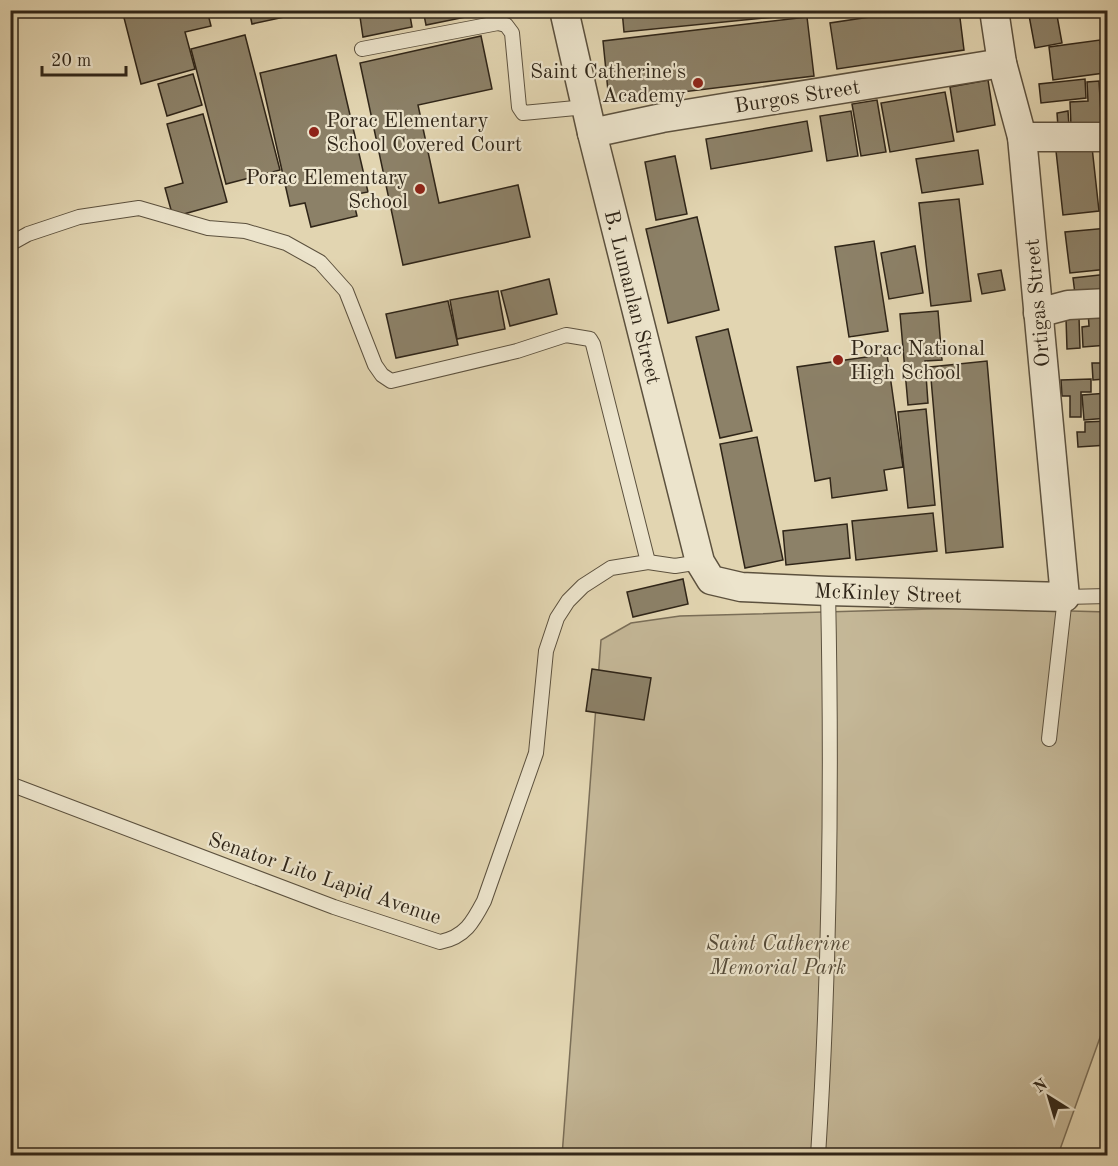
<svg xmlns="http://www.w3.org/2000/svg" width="1118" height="1166" font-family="'Old Standard TT',serif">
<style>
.green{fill:#c4b797;stroke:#7a6e58;stroke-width:1.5}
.building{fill:#8c8168;stroke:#2f2518;stroke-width:1.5}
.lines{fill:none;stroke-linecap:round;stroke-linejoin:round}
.service-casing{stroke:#5c513e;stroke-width:16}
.minor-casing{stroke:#5c513e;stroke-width:31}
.service{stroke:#ece4cc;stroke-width:14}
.minor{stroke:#ece4cc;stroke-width:28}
.poi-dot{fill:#8f2418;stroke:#ece4cc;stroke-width:2}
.labels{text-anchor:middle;stroke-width:4.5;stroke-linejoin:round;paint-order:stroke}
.poi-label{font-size:21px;fill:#2f2518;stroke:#ece4cc;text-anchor:end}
.street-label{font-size:21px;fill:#2f2518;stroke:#ece4cc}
.park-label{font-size:21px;font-style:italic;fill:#544a38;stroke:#ece4cc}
</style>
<rect width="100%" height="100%" fill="#e2d5b1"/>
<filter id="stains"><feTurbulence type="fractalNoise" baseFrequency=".00333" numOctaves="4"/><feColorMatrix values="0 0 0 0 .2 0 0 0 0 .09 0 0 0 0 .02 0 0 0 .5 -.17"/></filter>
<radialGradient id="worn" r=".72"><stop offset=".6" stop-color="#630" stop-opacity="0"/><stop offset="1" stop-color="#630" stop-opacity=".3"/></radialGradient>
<path class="green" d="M 966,608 L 1107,612 L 1107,1018 L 1058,1155 L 562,1156 L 601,640 L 631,623 L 680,616 Z"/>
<g class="building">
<path d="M 122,10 L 207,10 L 211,26 L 185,32 L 195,69 L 141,84 Z"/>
<path d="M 249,10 L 317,10 L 252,24 Z"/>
<path d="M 359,10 L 409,10 L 412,27 L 363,37 Z"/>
<path d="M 423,10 L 465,10 L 466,17 L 426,25 Z"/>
<path d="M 622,10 L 784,10 L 785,16 L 624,32 Z"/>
<path d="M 916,10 L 959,10 L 964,50 L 837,69 L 830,23 Z"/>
<path d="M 1028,10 L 1056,10 L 1062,43 L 1035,48 Z"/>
<path d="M 807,17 L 814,76 L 609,101 L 603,41 Z"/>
<path d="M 245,35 L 280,170 L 226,184 L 191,49 Z"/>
<path d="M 481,36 L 492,89 L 418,105 L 439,203 L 518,185 L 530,237 L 403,265 L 360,63 Z"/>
<path d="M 1104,39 L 1108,39 L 1108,69 L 1105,69 Z"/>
<path d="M 1100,40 L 1104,73 L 1053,80 L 1049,47 Z"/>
<path d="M 336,55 L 368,192 L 352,195 L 357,216 L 311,227 L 305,203 L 290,206 L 260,73 Z"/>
<path d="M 193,74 L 202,105 L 167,116 L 158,84 Z"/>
<path d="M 1085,79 L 1086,98 L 1041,103 L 1039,84 Z"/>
<path d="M 988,80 L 995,125 L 957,132 L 950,87 Z"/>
<path d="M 1099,81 L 1101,113 L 1108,112 L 1108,123 L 1071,126 L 1070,102 L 1088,101 L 1087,82 Z"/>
<path d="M 945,92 L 954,141 L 890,152 L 881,103 Z"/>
<path d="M 877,100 L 886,152 L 861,156 L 852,104 Z"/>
<path d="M 851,111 L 858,156 L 827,161 L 820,116 Z"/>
<path d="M 1068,111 L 1069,126 L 1058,127 L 1057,113 Z"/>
<path d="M 203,114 L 227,202 L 173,217 L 165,188 L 183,183 L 167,124 Z"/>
<path d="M 807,121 L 812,151 L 711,169 L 706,139 Z"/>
<path d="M 1092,147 L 1099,211 L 1063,215 L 1056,151 Z"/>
<path d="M 978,150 L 983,184 L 922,193 L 916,159 Z"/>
<path d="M 675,156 L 687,214 L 656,220 L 645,162 Z"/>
<path d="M 959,199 L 971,301 L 931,306 L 919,203 Z"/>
<path d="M 697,217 L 719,310 L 668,323 L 646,229 Z"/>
<path d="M 1108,228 L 1108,269 L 1070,273 L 1065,232 Z"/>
<path d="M 874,241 L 888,331 L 849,337 L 835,247 Z"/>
<path d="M 915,246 L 923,293 L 889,299 L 881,253 Z"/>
<path d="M 1001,270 L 1005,290 L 982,294 L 978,274 Z"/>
<path d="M 1108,274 L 1108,299 L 1076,302 L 1073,278 Z"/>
<path d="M 549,279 L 557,314 L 510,326 L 501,291 Z"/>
<path d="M 498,291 L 505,329 L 457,339 L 450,300 Z"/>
<path d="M 448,301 L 458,345 L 396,358 L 386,314 Z"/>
<path d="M 938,311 L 942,360 L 925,361 L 928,403 L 908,405 L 900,314 Z"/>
<path d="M 1108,311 L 1108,345 L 1083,347 L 1082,327 L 1089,326 L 1088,312 Z"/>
<path d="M 1079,317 L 1080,348 L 1067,349 L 1066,318 Z"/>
<path d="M 728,329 L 752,431 L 720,438 L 696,337 Z"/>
<path d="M 887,354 L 903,467 L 884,470 L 887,490 L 832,498 L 830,478 L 815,481 L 797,367 Z"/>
<path d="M 987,361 L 1003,547 L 946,553 L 930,367 Z"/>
<path d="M 1092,363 L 1105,363 L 1105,379 L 1093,380 Z"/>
<path d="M 1091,379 L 1091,392 L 1081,392 L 1081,417 L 1070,417 L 1070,396 L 1062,396 L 1061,380 Z"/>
<path d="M 1108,393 L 1108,418 L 1084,420 L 1082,395 Z"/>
<path d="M 926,409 L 935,505 L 908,508 L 898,412 Z"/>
<path d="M 1108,421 L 1108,445 L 1078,447 L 1077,432 L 1085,432 L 1085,422 Z"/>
<path d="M 757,437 L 783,560 L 745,568 L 720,444 Z"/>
<path d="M 933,513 L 937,551 L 856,560 L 852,521 Z"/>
<path d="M 847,524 L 850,558 L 786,565 L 783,531 Z"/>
<path d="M 683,579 L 688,604 L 633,617 L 627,592 Z"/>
<path d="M 592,669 L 651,678 L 644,720 L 586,711 Z"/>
</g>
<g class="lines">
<g class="service-casing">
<g id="service">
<path d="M 362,49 L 498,23 L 506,25 L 512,33 L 519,107 L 523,113 L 586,107"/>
<path d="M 10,244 L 28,234 L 79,217 L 139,208 L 208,228 L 245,231 L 286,243 L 320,262 L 346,291 L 375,365 L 382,375 L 391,381 L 517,351 L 566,335 L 590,339 L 593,344 L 648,562"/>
<path d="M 1049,739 L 1065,597 L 1108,596"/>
<path d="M 10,784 L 334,907 L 440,942 C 465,937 473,922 484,901 L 536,753 L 546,651 L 557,618 L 568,601 L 583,586 L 611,568 L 648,562 L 675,566 L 700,562"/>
<path d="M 818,1156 C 830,968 832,779 828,591"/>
</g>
</g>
<g class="minor-casing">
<g id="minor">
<path d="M 564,10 L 592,133 L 700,562 L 711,580 L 741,587 L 828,591 L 1065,597 L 1022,137 L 1002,63 L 994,10"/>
<path d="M 592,133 L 662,118 L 1002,63"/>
<path d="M 1022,137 L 1108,137"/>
<path d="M 1038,313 L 1068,305 L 1108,303"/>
</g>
</g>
<use href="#service" class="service"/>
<use href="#minor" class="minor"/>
</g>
<g class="poi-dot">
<circle cx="698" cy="83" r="6"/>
<circle cx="314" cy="132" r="6"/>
<circle cx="420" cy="189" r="6"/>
<circle cx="838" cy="360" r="6"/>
</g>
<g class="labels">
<g class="poi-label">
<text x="686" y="78">Saint Catherine's<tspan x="686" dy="24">Academy</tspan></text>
<text x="326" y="127" text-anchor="start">Porac Elementary<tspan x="326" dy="24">School Covered Court</tspan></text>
<text x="408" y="184">Porac Elementary<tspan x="408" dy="24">School</tspan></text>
<text x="850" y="355" text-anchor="start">Porac National<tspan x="850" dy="24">High School</tspan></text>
</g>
<g class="street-label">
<text transform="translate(797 96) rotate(-9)" y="7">Burgos Street</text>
<text transform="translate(633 297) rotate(76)" y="7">B. Lumanlan Street</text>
<text transform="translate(1037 303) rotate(-95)" y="7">Ortigas Street</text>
<text transform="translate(888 593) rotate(2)" y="7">McKinley Street</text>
<text transform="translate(325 878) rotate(19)" y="7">Senator Lito Lapid Avenue</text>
</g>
<g class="park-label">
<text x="778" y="950">Saint Catherine<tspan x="778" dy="24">Memorial Park</tspan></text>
</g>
</g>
<rect width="1118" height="1166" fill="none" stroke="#e2d5b1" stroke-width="36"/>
<rect x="12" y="12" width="1094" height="1142" fill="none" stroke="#2f2518" stroke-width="3"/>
<rect x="18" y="18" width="1082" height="1130" fill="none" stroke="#2f2518" stroke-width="1.5"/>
<g transform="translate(1049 1097) rotate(323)" stroke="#ece4cc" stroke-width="4.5" paint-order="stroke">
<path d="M0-4.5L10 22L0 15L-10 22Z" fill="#2f2518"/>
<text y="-9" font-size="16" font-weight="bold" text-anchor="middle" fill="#2f2518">N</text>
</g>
<path d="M42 66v9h84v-9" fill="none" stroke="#2f2518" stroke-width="3"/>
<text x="51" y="66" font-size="18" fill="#2f2518" stroke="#ece4cc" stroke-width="4.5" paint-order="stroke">20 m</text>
<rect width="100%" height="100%" filter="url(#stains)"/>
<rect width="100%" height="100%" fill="url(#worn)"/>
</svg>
